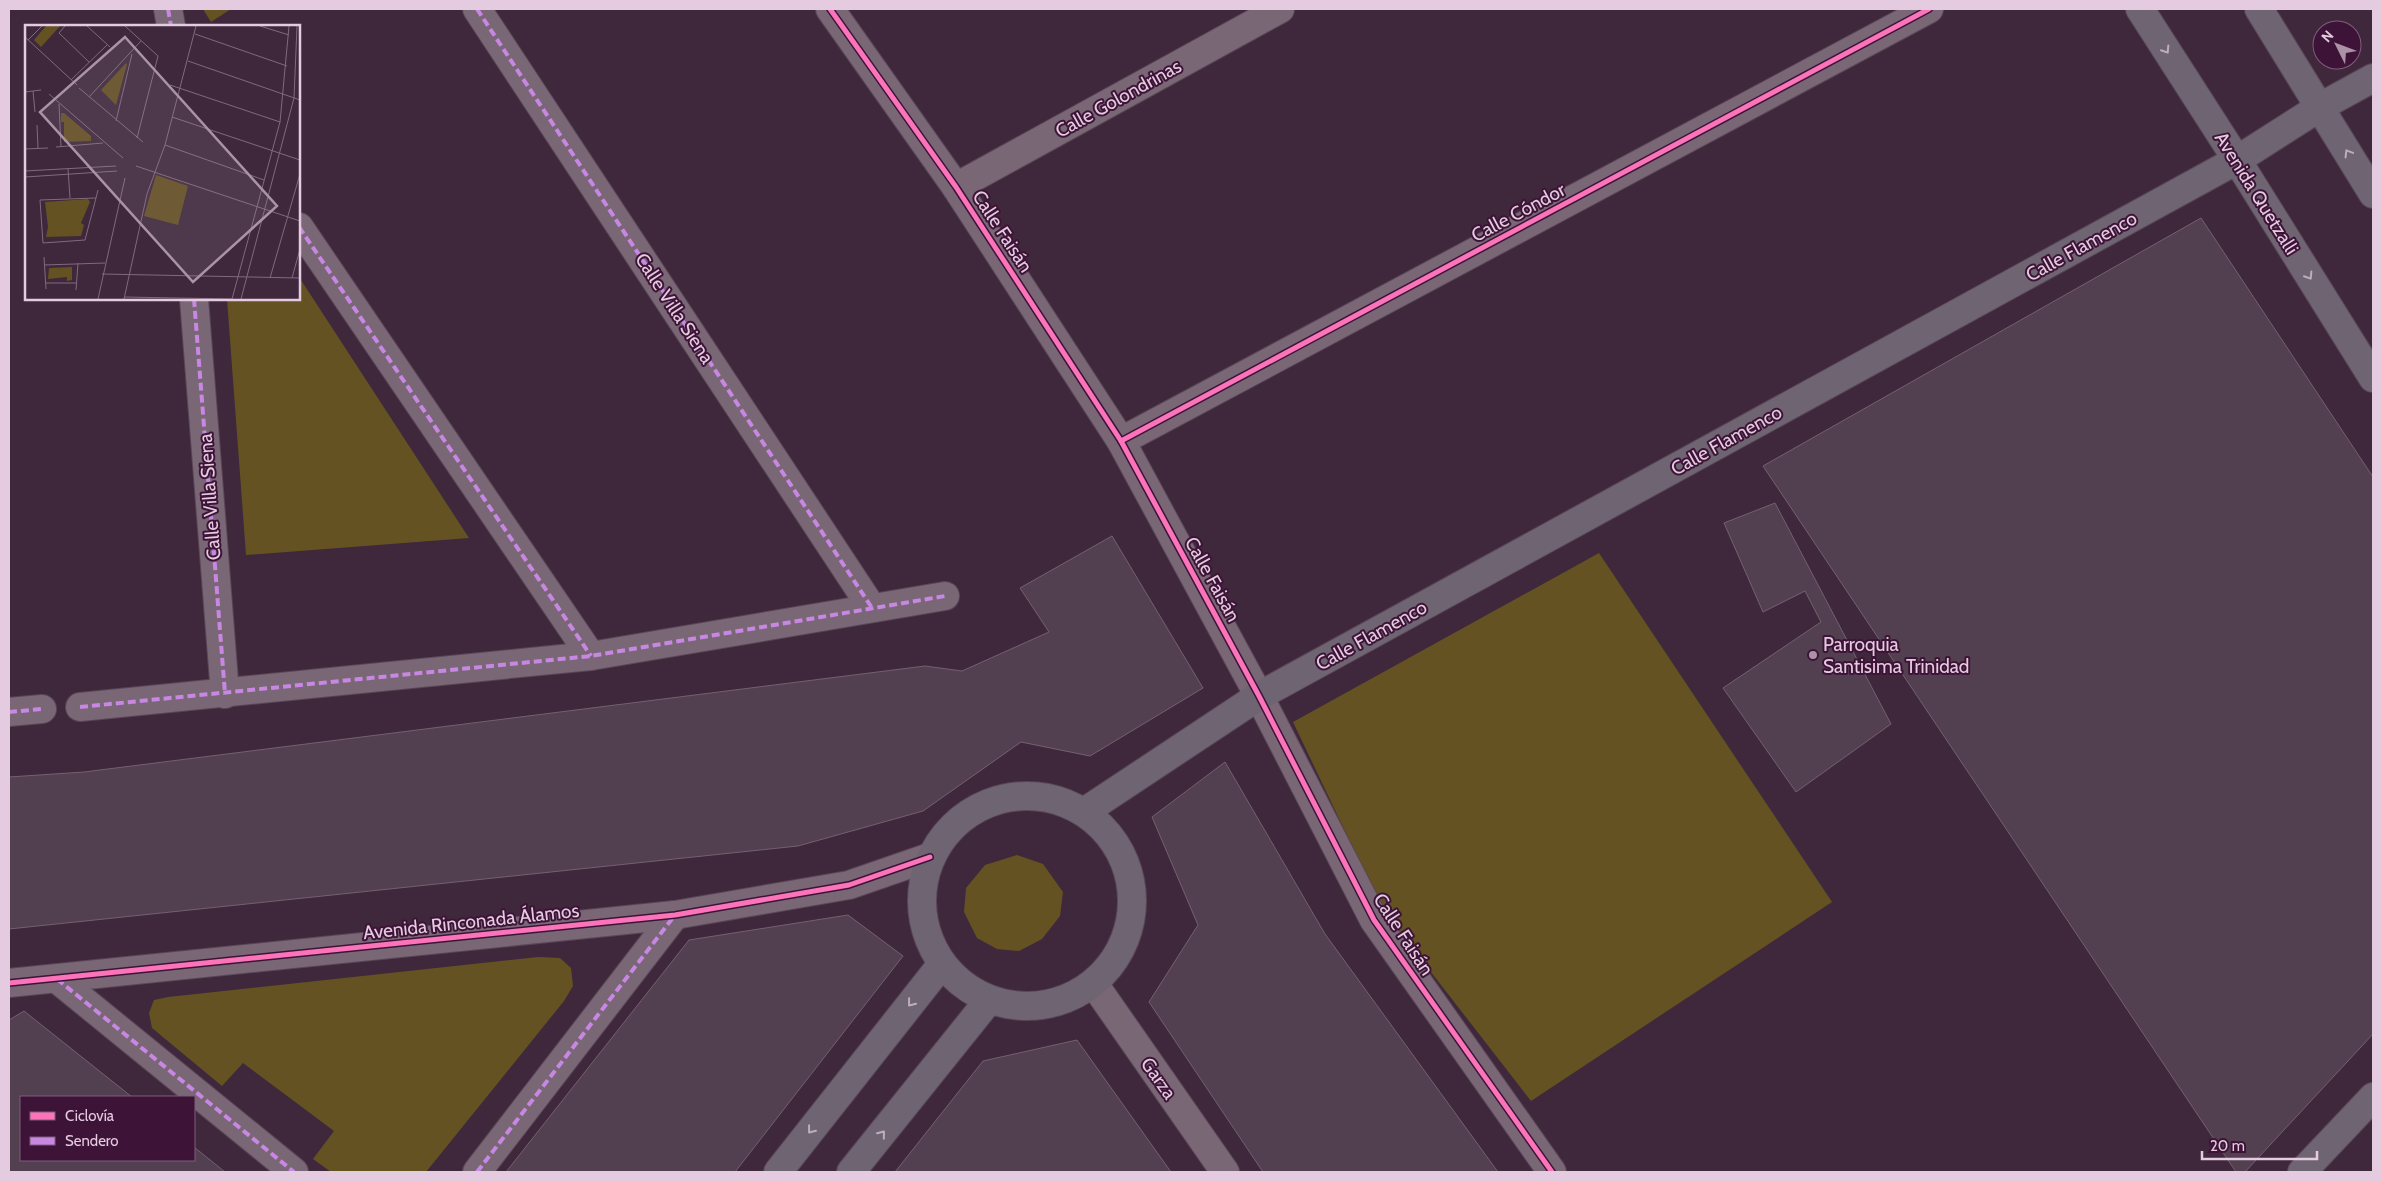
<svg xmlns="http://www.w3.org/2000/svg" width="2382" height="1181" font-family="Cabin,sans-serif">
<style>
.green{fill:#645223}
.building{fill:#523f4f;stroke:#746071}
.lines{fill:none;stroke-linecap:round;stroke-linejoin:round}
.minor-casing{stroke:#5a4657;stroke-width:30}
.major-casing{stroke:#5a4657;stroke-width:30}
.minor{stroke:#796776;stroke-width:28}
.major{stroke:#6e6472;stroke-width:28}
.quiet{stroke:#c787e3;stroke-width:4;stroke-dasharray:8 4;stroke-linecap:butt}
.cycleway-casing{stroke:#3d1438;stroke-width:8}
.cycleway{stroke:#fb73b8;stroke-width:5}
.oneway{stroke:#c1acbf}
.poi-dot{fill:#ab92a7;stroke:#3d1438;stroke-width:2}
.labels{text-anchor:middle;stroke-width:4;stroke-linejoin:round;paint-order:stroke}
.street-label{font-size:19px;fill:#e5cbe0;stroke:#3d1438}
.poi-label{font-size:19px;fill:#e5cbe0;stroke:#3d1438;text-anchor:start}
.inset-road{fill:none;stroke:#81697e;stroke-width:1}
.view{fill:#ab92a7;fill-opacity:0.15;stroke:#ab92a7;stroke-width:2.5}
.inset-edge{fill:none;stroke:#e5cbe0;stroke-width:2.5}
</style>
<rect width="100%" height="100%" fill="#3f283c"/>
<g class="green">
<path d="M 203,9 L 231,9 L 211,22 Z"/>
<path d="M 299,277 L 469,538 L 246,555 L 227,299 L 299,299 Z"/>
<path d="M 1599,553 L 1832,902 L 1531,1101 L 1382,909 L 1293,722 Z"/>
<path d="M 1017,855 L 1043,864 L 1063,892 L 1060,916 L 1042,939 L 1019,951 L 997,949 L 977,938 L 964,912 L 966,888 L 985,865 Z"/>
<path d="M 538,957 L 560,958 L 571,968 L 573,986 L 564,1001 L 426,1172 L 331,1172 L 313,1159 L 334,1131 L 243,1063 L 222,1086 L 152,1028 L 149,1013 L 154,1000 L 168,997 Z"/>
</g>
<g class="building">
<path d="M 2201,218 L 2373,477 L 2373,1034 L 2245,1172 L 2236,1172 L 1763,466 Z"/>
<path d="M 1775,503 L 1891,724 L 1796,792 L 1723,688 L 1821,622 L 1805,591 L 1763,612 L 1724,523 Z"/>
<path d="M 1112,536 L 1203,688 L 1090,756 L 1021,742 L 923,811 L 798,846 L 9,929 L 9,777 L 84,772 L 925,666 L 962,671 L 1049,632 L 1020,588 Z"/>
<path d="M 1225,762 L 1325,934 L 1498,1172 L 1263,1172 L 1149,1002 L 1198,925 L 1152,817 Z"/>
<path d="M 848,915 L 903,956 L 735,1172 L 506,1172 L 689,940 Z"/>
<path d="M 24,1011 L 132,1097 L 21,1097 L 21,1160 L 194,1160 L 194,1147 L 225,1172 L 9,1172 L 9,1020 Z"/>
<path d="M 1077,1040 L 1171,1172 L 895,1172 L 983,1061 Z"/>
</g>
<g class="lines">
<g class="minor-casing">
<g id="minor">
<path d="M 168,9 L 171,26"/>
<path d="M 477,9 L 872,608"/>
<path d="M 830,9 L 956,187 L 1121,441 L 1259,696 L 1374,920 L 1552,1172"/>
<path d="M 956,187 L 1280,9"/>
<path d="M 299,227 L 591,656"/>
<path d="M 194,299 L 225,694"/>
<path d="M 1121,441 L 1929,9"/>
<path d="M 80,707 L 591,656 L 945,596"/>
<path d="M 9,712 L 42,709"/>
<path d="M 57,979 L 294,1172"/>
<path d="M 9,983 L 675,915 L 849,885 L 930,857"/>
<path d="M 1094,984 L 1225,1172"/>
<path d="M 477,1172 L 675,915"/>
</g>
</g>
<g class="major-casing">
<g id="major">
<path d="M 2140,9 L 2237,160 L 2373,378"/>
<path d="M 2259,9 L 2373,194"/>
<circle cx="1027" cy="901" r="105"/>
<path d="M 1084,812 L 1259,696 L 2237,160 L 2320,107 L 2373,78"/>
<path d="M 778,1172 L 942,964"/>
<path d="M 851,1172 L 989,1000"/>
<path d="M 2302,1172 L 2373,1097"/>
</g>
</g>
<use href="#minor" class="minor"/>
<use href="#major" class="major"/>
<g class="quiet">
<path d="M 168,9 L 171,26"/>
<path d="M 477,9 L 872,608"/>
<path d="M 299,227 L 591,656"/>
<path d="M 194,299 L 225,694"/>
<path d="M 80,707 L 591,656 L 945,596"/>
<path d="M 9,712 L 42,709"/>
<path d="M 57,979 L 294,1172"/>
<path d="M 477,1172 L 675,915"/>
</g>
<g class="cycleway-casing">
<g id="cycleway">
<path d="M 830,9 L 956,187 L 1121,441 L 1259,696 L 1374,920 L 1552,1172"/>
<path d="M 1121,441 L 1929,9"/>
<path d="M 9,983 L 675,915 L 849,885 L 930,857"/>
</g>
</g>
<use href="#cycleway" class="cycleway"/>
</g>
<defs><path id="oneway-chevron" d="M-2-3.5L2.5 0L-2 3.5" fill="none" stroke-width="1.6" stroke-linecap="round" stroke-linejoin="round" transform="scale(1.25)"/></defs>
<g class="oneway">
<use href="#oneway-chevron" transform="translate(2166 50) rotate(57)"/>
<use href="#oneway-chevron" transform="translate(2348 153) rotate(-121)"/>
<use href="#oneway-chevron" transform="translate(2309 276) rotate(58)"/>
<use href="#oneway-chevron" transform="translate(911 1003) rotate(128)"/>
<use href="#oneway-chevron" transform="translate(811 1130) rotate(128)"/>
<use href="#oneway-chevron" transform="translate(882 1134) rotate(-51)"/>
</g>
<circle class="poi-dot" cx="1813" cy="655" r="5"/>
<g class="labels">
<g class="street-label">
<text transform="translate(1118 98) rotate(-29)" y="7">Calle Golondrinas</text>
<text transform="translate(2257 193) rotate(58)" y="7">Avenida Quetzalli</text>
<text transform="translate(1518 212) rotate(-28)" y="7">Calle Cóndor</text>
<text transform="translate(1003 231) rotate(57)" y="7">Calle Faisán</text>
<text transform="translate(2081 246) rotate(-29)" y="7">Calle Flamenco</text>
<text transform="translate(675 308) rotate(57)" y="7">Calle Villa Siena</text>
<text transform="translate(1726 440) rotate(-29)" y="7">Calle Flamenco</text>
<text transform="translate(209 497) rotate(-94)" y="7">Calle Villa Siena</text>
<text transform="translate(1213 579) rotate(61)" y="7">Calle Faisán</text>
<text transform="translate(1371 635) rotate(-29)" y="7">Calle Flamenco</text>
<text transform="translate(471 921) rotate(-6)" y="7">Avenida Rinconada Álamos</text>
<text transform="translate(1404 934) rotate(57)" y="7">Calle Faisán</text>
<text transform="translate(1159 1078) rotate(55)" y="7">Garza</text>
</g>
<g class="poi-label">
<text x="1823" y="651">Parroquia<tspan x="1823" dy="22">Santisima Trinidad</tspan></text>
</g>
</g>
<g transform="translate(25 25)">
<rect width="275" height="275" fill="#3f283c"/>
<path d="M 21,1 L 35,1 L 16,22 L 9,15 ZM 101,38 L 102,39 L 91,80 L 76,65 ZM 36,88 L 39,88 L 66,111 L 66,116 L 39,117 L 39,97 L 36,97 ZM 131,150 L 163,161 L 153,200 L 119,191 ZM 63,174 L 65,177 L 56,198 L 59,200 L 56,211 L 21,212 L 23,202 L 20,177 ZM 47,242 L 47,255 L 42,256 L 42,252 L 23,254 L 24,243 Z" fill="#645223"/>
<path class="inset-road" d="M 40,1 L 34,8 L 64,37M 62,1 L 85,22M 100,1 L 133,31 L 112,113M 235,1 L 264,10M 170,9 L 262,41M 0,12 L 52,60M 3,15 L 17,1M 163,36 L 275,75M 46,55 L 82,20M 145,60 L 255,97M 54,63 L 118,117M 8,66 L 10,87M 0,67 L 16,65M 24,69 L 98,133M 64,72 L 116,16M 34,79 L 36,122M 147,92 L 275,135M 91,96 L 107,29M 12,100 L 13,123M 140,120 L 239,155M 31,122 L 78,118M 0,124 L 23,123M 111,141 L 275,196M 43,144 L 45,173M 0,146 L 91,141M 0,152 L 92,146M 71,173 L 15,175 L 18,218 L 60,215 L 71,173 L 73,165M 19,232 L 21,264M 19,240 L 80,238M 77,249 L 275,253M 245,253 L 275,149M 267,253 L 275,224M 20,258 L 52,258M 51,265 L 53,238M 99,272 L 207,274M 73,274 L 100,153M 99,274 L 122,169 L 140,120 L 171,1M 207,274 L 255,97 L 264,1M 216,274 L 269,73 L 272,1"/>
<path class="view" d="M 100,12 L 252,181 L 168,257 L 15,87 Z"/>
<rect width="275" height="275" class="inset-edge"/>
</g>
<rect width="2382" height="1181" fill="none" stroke="#e5cbe0" stroke-width="20"/>
<rect x="20" y="1096" width="175" height="65" fill="#3d1438" stroke="#805d7b"/>
<rect x="30" y="1112" width="25" height="8" fill="#fb73b8" stroke="#805d7b"/>
<text x="65" y="1121" font-size="15" fill="#e5cbe0">Ciclovía</text>
<rect x="30" y="1137" width="25" height="8" fill="#c787e3" stroke="#805d7b"/>
<text x="65" y="1146" font-size="15" fill="#e5cbe0">Sendero</text>
<g transform="translate(2337 45) rotate(312)"><circle r="24" fill="#3d1438" stroke="#805d7b"/>
<path d="M0-4L9 19L0 12L-9 19Z" fill="#ab92a7"/>
<text y="-8" font-size="14" font-weight="bold" text-anchor="middle" fill="#e5cbe0">N</text>
</g>
<path d="M2202 1151v8h115v-8" fill="none" stroke="#e5cbe0" stroke-width="2.5"/>
<text x="2210" y="1151" font-size="15" fill="#e5cbe0" stroke="#3d1438" stroke-width="4" paint-order="stroke">20 m</text>
</svg>
